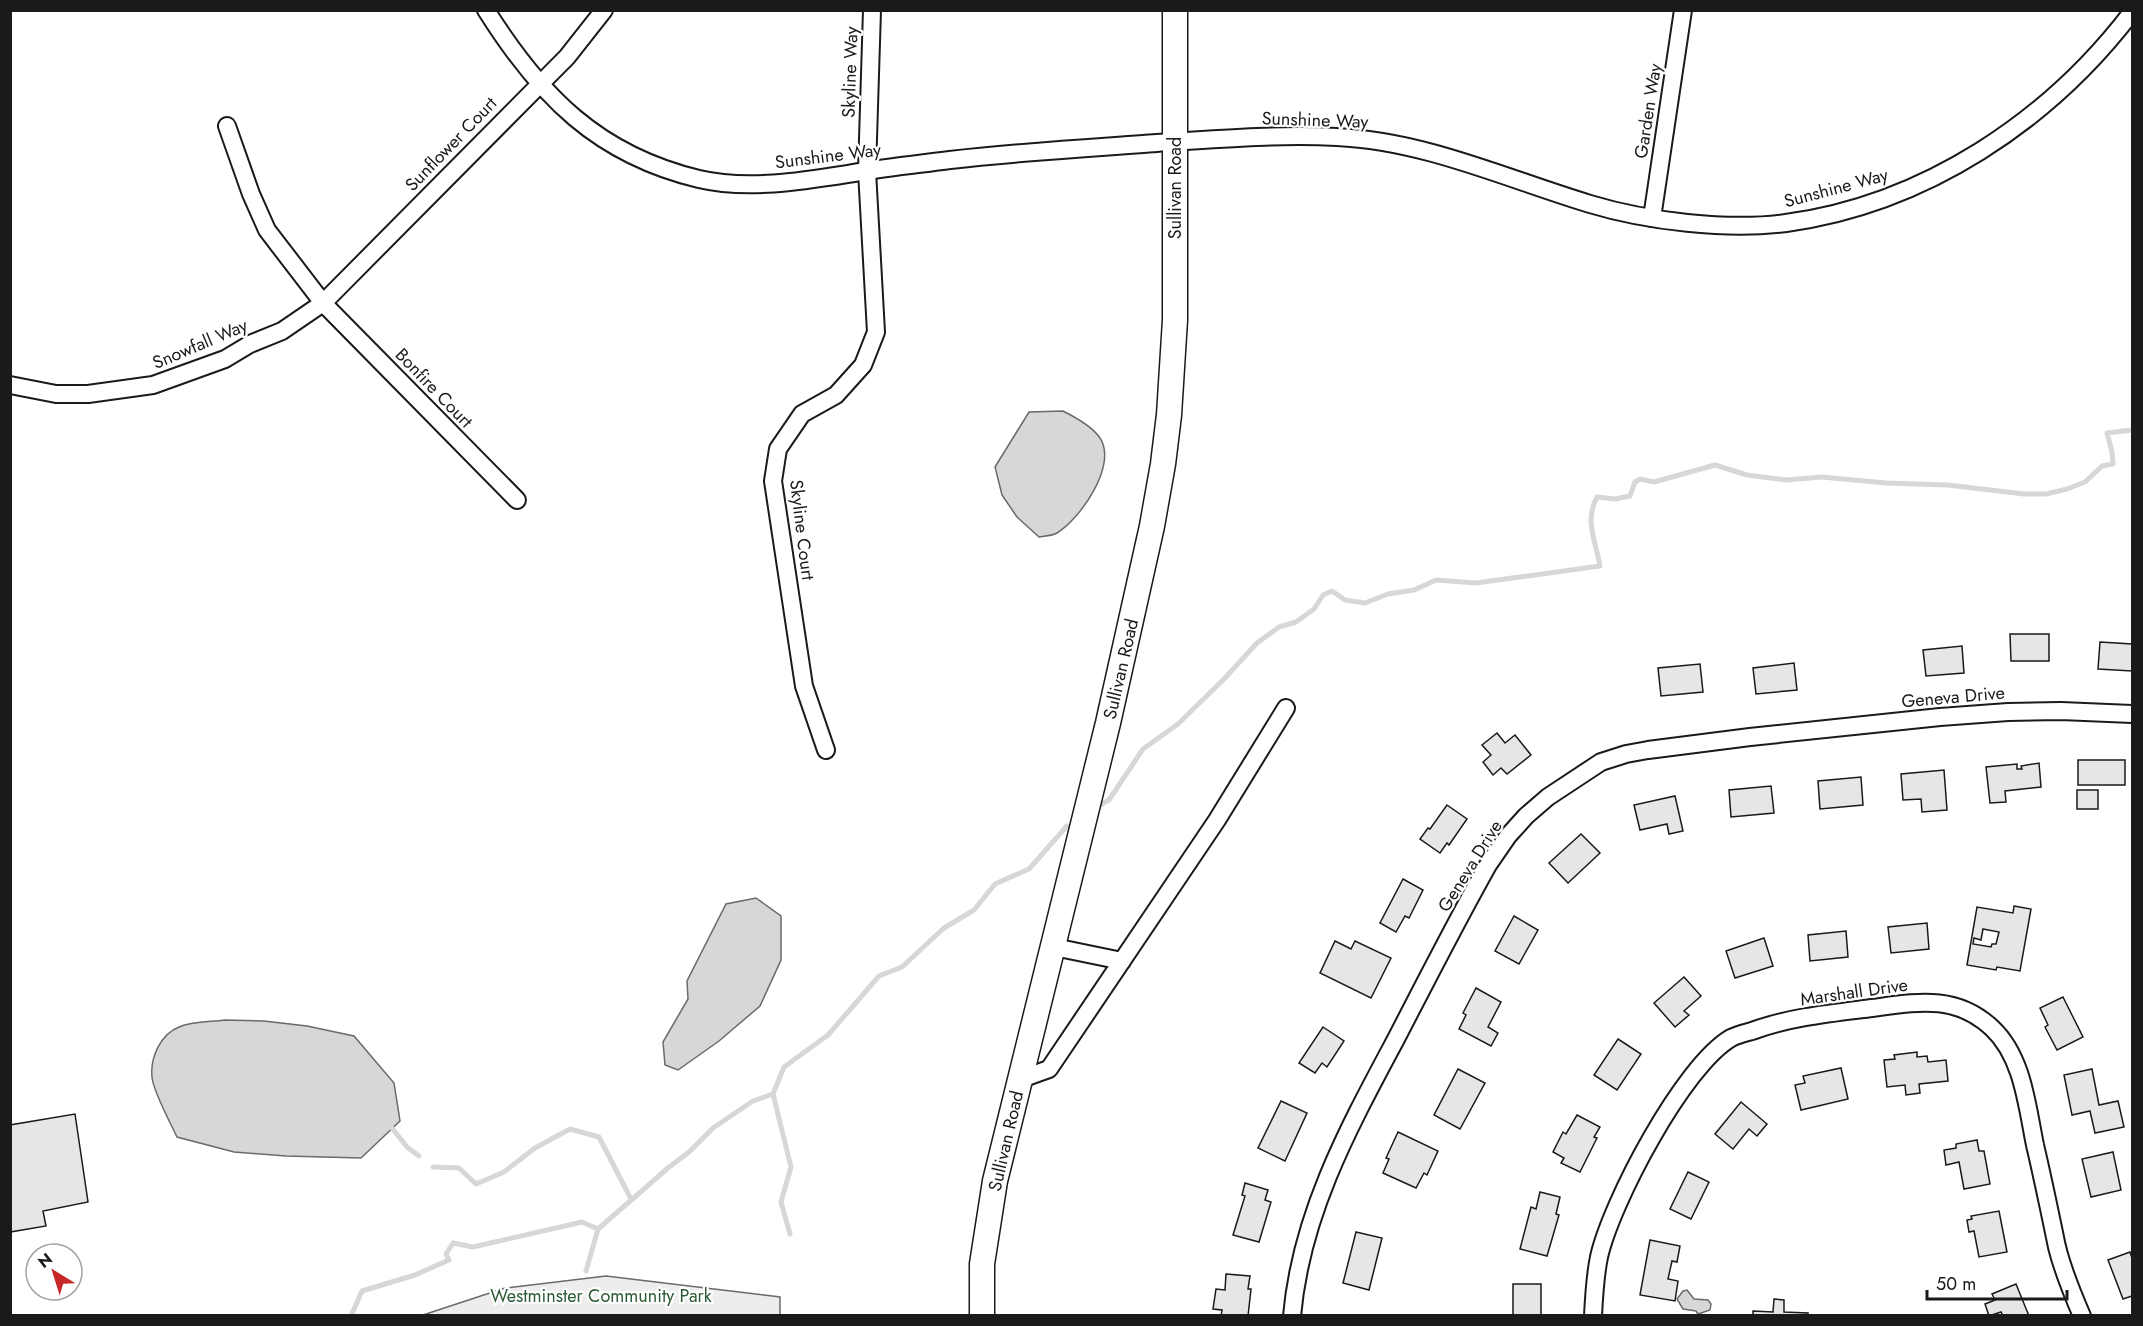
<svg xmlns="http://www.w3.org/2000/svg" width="2143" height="1326" font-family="Jost,sans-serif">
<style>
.built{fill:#ededed;stroke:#6a6a6a;stroke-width:1.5}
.water{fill:#d7d7d7;stroke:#6a6a6a;stroke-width:1.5}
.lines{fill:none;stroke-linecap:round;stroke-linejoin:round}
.stream{stroke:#d7d7d7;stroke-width:5}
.building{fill:#e6e6e6;stroke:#1a1a1a;stroke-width:1.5;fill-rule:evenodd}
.street-casing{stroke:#1a1a1a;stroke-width:20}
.secondary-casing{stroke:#1a1a1a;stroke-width:27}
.street{stroke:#fff;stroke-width:16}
.secondary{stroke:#fff;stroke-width:24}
.labels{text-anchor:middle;stroke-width:4.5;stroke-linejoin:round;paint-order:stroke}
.street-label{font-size:18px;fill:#1a1a1a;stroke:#fff}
.park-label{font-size:18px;fill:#2b5a34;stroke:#fff}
</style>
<rect width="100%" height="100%" fill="#fff"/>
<path class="built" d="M 606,1276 L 780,1297 L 780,1315 L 423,1315 L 505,1288 Z"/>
<g class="water">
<path d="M 1063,411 C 1075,417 1092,426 1100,438 C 1118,465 1080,519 1057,533 C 1052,536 1044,536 1039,537 L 1017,517 L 1002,495 L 995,467 L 1029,412 Z"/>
<path d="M 756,898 L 781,916 L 781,960 L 760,1006 L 719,1041 L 678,1070 L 665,1065 L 663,1042 L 688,999 L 687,981 L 726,904 Z"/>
<path d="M 225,1020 L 264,1021 L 307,1026 L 354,1036 L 394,1083 L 400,1121 L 361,1158 L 286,1156 L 234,1152 L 177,1137 C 170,1122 153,1091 152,1077 C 150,1057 161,1034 179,1027 C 192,1021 211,1022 225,1020 Z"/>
<path d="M 1687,1290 L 1694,1299 L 1708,1300 L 1711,1304 L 1710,1310 L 1698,1314 L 1696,1311 L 1683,1309 L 1677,1299 L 1683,1291 Z"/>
</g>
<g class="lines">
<g class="stream">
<path d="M 1095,808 L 1109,800 L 1143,749 L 1178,724 L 1224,679 L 1257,643 L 1279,627 L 1296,622 L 1314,609 L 1323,595 L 1332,591 L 1345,600 L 1365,603 L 1388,594 L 1414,590 L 1436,580 L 1476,583 L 1600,566 C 1596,542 1584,521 1597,497 L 1615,499 L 1630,496 L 1635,482 L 1640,479 L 1654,482 L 1715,465 L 1747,475 L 1786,480 L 1822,477 L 1886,483 L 1948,485 L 2024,494 L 2046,494 L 2067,489 L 2085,482 L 2102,466 L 2113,464 L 2112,452 L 2107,433 L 2132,430"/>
<path d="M 392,1128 L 407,1147 L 419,1156"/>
<path d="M 433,1167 L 459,1168 L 476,1184 L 504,1172 L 535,1148 L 570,1129 L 599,1137 L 631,1199"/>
<path d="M 790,1234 L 781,1202 L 791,1167 L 773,1094 L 784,1067 L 828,1035 L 879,976 L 902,967 L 944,928 L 974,910 L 995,884 L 1029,869 L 1067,826"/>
<path d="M 586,1271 L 598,1229 L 668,1168 L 689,1152 L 713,1128 L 753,1101 L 773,1094"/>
<path d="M 351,1316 L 362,1291 L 415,1275 L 449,1260 L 446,1254 L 453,1243 L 473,1247 L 582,1222 L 598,1229"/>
</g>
</g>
<g class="building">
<path d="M 2010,634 L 2049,634 L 2049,661 L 2011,661 Z"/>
<path d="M 2100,642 L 2132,644 L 2132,671 L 2098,669 Z"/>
<path d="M 1962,646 L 1964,673 L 1926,676 L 1923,650 Z"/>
<path d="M 1794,663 L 1797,690 L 1756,694 L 1753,668 Z"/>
<path d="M 1700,664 L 1703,692 L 1661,696 L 1658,668 Z"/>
<path d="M 1497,733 L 1505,743 L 1515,735 L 1531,755 L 1507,774 L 1501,768 L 1493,775 L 1483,762 L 1491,755 L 1482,745 Z"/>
<rect x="2078" y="760" width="47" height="25"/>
<path d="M 2039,763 L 2041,787 L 2005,791 L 2006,802 L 1990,803 L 1986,767 L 2017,764 L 2017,769 L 2022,769 L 2021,766 Z"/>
<path d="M 1944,770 L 1947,810 L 1922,812 L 1921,799 L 1903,800 L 1901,774 Z"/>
<path d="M 1861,777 L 1863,805 L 1820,809 L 1818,781 Z"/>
<path d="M 1771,786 L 1774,813 L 1731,817 L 1729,790 Z"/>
<rect x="2077" y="790" width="21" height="19"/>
<path d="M 1675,796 L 1683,831 L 1669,834 L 1667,824 L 1640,830 L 1634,805 Z"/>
<path d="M 1447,805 L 1467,819 L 1449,845 L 1447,843 L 1440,853 L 1420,839 L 1428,828 L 1430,829 Z"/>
<path d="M 1581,834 L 1600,853 L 1568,883 L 1549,863 Z"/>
<path d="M 1403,879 L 1423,890 L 1409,918 L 1405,916 L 1396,932 L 1380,923 Z"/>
<path d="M 2014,906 L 2031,909 L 2020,971 L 1997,967 L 1996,970 L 1967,965 L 1977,907 L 2013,913 ZM 1983,929 L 1999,932 L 1996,944 L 1992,944 L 1991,947 L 1973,944 L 1974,938 L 1981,940 Z"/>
<path d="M 1514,916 L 1538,930 L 1519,964 L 1495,951 Z"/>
<path d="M 1927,923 L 1929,949 L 1891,953 L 1888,927 Z"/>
<path d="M 1846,931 L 1848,957 L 1810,961 L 1808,935 Z"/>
<path d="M 1764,938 L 1773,966 L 1735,978 L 1726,951 Z"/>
<path d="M 1335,941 L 1351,949 L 1355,941 L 1391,958 L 1371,998 L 1320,973 Z"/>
<path d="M 1684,977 L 1701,996 L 1684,1011 L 1689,1015 L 1675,1027 L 1654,1003 Z"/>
<path d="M 1476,988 L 1501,1002 L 1488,1027 L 1498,1033 L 1491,1046 L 1459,1029 L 1466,1015 L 1463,1013 Z"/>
<path d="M 2063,997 L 2083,1037 L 2057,1050 L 2045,1027 L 2048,1025 L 2040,1008 Z"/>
<path d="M 1323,1027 L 1344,1041 L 1327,1067 L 1322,1063 L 1315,1073 L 1299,1063 Z"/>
<path d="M 1618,1039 L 1641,1054 L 1617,1090 L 1594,1075 Z"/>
<path d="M 1917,1052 L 1917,1057 L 1927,1056 L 1928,1062 L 1946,1060 L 1948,1081 L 1919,1084 L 1920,1093 L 1906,1095 L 1905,1085 L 1887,1087 L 1884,1060 L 1895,1059 L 1894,1055 Z"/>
<path d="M 1841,1068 L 1848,1099 L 1801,1110 L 1795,1085 L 1805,1083 L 1803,1076 Z"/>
<path d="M 1458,1069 L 1485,1083 L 1460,1129 L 1434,1115 Z"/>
<path d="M 2092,1069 L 2099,1105 L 2118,1101 L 2124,1127 L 2095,1133 L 2090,1111 L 2072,1115 L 2064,1075 Z"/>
<path d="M 1281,1101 L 1307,1113 L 1285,1161 L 1258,1148 Z"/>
<path d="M 1741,1102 L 1767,1124 L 1757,1136 L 1749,1129 L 1733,1149 L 1715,1134 Z"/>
<path d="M 75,1114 L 88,1202 L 43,1211 L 46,1226 L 10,1232 L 10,1125 Z"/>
<path d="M 1577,1115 L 1600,1127 L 1594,1137 L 1597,1138 L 1580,1172 L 1561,1163 L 1564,1158 L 1553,1152 L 1563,1132 L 1566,1134 Z"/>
<path d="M 1398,1132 L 1438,1151 L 1427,1175 L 1424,1173 L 1416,1188 L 1383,1173 L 1389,1159 L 1386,1158 Z"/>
<path d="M 1977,1140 L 1979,1151 L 1984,1151 L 1990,1184 L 1964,1189 L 1959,1162 L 1946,1165 L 1944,1150 L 1956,1148 L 1956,1144 Z"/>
<path d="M 2113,1152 L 2121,1190 L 2091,1197 L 2082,1159 Z"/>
<path d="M 1688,1172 L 1709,1182 L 1691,1219 L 1670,1209 Z"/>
<path d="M 1245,1183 L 1268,1190 L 1265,1200 L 1271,1202 L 1259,1242 L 1233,1235 L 1245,1196 L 1242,1195 Z"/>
<path d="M 1540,1192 L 1560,1197 L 1556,1214 L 1559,1215 L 1547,1256 L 1520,1249 L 1531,1207 L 1536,1209 Z"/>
<path d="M 1999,1211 L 2007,1252 L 1979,1257 L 1974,1231 L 1969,1232 L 1967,1220 L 1972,1219 L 1971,1216 Z"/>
<path d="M 1356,1232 L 1382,1238 L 1369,1290 L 1343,1283 Z"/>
<path d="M 1650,1240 L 1680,1246 L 1677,1262 L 1672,1261 L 1668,1279 L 1678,1281 L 1675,1301 L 1640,1295 Z"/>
<path d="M 2130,1252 L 2132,1258 L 2132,1296 L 2123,1299 L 2108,1260 Z"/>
<path d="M 1226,1274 L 1250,1276 L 1248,1289 L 1251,1289 L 1248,1316 L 1221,1316 L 1222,1310 L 1213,1309 L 1216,1289 L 1225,1290 Z"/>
<rect x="1513" y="1284" width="28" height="32"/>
<path d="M 2016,1284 L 2029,1316 L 2003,1316 L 2001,1312 L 1989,1316 L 1985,1304 L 1995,1300 L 1992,1294 Z"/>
<path d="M 1774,1299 L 1784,1300 L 1784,1312 L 1808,1313 L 1808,1316 L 1753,1316 L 1753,1311 L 1773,1312 Z"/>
</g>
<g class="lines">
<g class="street-casing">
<g id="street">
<path d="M 486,10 C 540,96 598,155 699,179 C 750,191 809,180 860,172 C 890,167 920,164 950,160 C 1019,152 1088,148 1157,143 C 1217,139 1277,134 1337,137 C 1425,141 1507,179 1590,204 C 1646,221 1728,231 1786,223 C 1925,204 2049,121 2132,12"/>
<path d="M 227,126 L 251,194 L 267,230 L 323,303 L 517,500"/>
<path d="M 1652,218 L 1683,10"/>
<path d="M 10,385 L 56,394 L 88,394 L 153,385 L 225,359 L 250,344 L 282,331 L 323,303 L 567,57 L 604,10"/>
<path d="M 826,750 L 804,686 L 773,481 L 778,449 L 802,414 L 836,395 L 863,365 L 876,332 L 867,171 L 872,10"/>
<path d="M 1054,947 L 1122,961"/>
<path d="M 1021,1079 L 1049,1069 L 1217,820 L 1286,708"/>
<path d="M 1292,1316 C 1301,1214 1349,1127 1396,1039 C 1426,981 1456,922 1488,865 L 1508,836 L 1526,816 L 1548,797 L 1601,762 L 1626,754 L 1648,750 L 1750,737 L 1940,717 L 2008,712 L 2061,711 L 2132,714"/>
<path d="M 1593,1316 C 1594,1296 1595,1276 1599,1257 C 1611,1203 1683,1066 1731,1038 C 1737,1035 1745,1033 1752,1031 C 1790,1017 1832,1013 1872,1008 C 1917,1002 1956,994 1992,1028 C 2023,1057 2027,1106 2035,1145 C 2043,1179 2050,1213 2057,1247 C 2063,1271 2072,1293 2082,1316"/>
</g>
</g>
<g class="secondary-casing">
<path id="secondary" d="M 982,1316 L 982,1264 L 995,1181 L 1108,723 L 1152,526 L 1163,464 L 1169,415 L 1175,320 L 1175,10"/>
</g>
<use href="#street" class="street"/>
<use href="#secondary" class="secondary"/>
</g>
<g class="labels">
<g class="street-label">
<text transform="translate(850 72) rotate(-88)" y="6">Skyline Way</text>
<text transform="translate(1648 111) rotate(-81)" y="6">Garden Way</text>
<text transform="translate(1315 120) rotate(2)" y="6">Sunshine Way</text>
<text transform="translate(451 144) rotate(-46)" y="6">Sunflower Court</text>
<text transform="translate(828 156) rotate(-7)" y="6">Sunshine Way</text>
<text transform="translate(1175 188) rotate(-90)" y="6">Sullivan Road</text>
<text transform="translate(1836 188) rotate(-15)" y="6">Sunshine Way</text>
<text transform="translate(200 344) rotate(-23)" y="6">Snowfall Way</text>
<text transform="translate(434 388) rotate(46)" y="6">Bonfire Court</text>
<text transform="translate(802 530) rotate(83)" y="6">Skyline Court</text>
<text transform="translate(1121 669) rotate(-77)" y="6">Sullivan Road</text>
<text transform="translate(1953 697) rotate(-5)" y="6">Geneva Drive</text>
<text transform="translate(1470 866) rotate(-58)" y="6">Geneva Drive</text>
<text transform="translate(1854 992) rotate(-8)" y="6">Marshall Drive</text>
<text transform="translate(1006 1141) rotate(-77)" y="6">Sullivan Road</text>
</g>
<g class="park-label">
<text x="601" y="1302">Westminster Community Park</text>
</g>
</g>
<rect width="2143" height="1326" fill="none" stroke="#1a1a1a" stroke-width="24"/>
<g transform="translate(54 1272) rotate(322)"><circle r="28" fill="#ffffff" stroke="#a3a3a3" stroke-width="1.5"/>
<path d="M0-4.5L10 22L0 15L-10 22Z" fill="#c62828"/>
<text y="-9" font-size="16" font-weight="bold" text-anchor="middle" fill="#1a1a1a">N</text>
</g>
<path d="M1927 1290v9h140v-9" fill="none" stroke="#1a1a1a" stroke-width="3"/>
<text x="1936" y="1290" font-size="18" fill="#1a1a1a" stroke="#ffffff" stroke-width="4.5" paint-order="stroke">50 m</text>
</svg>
